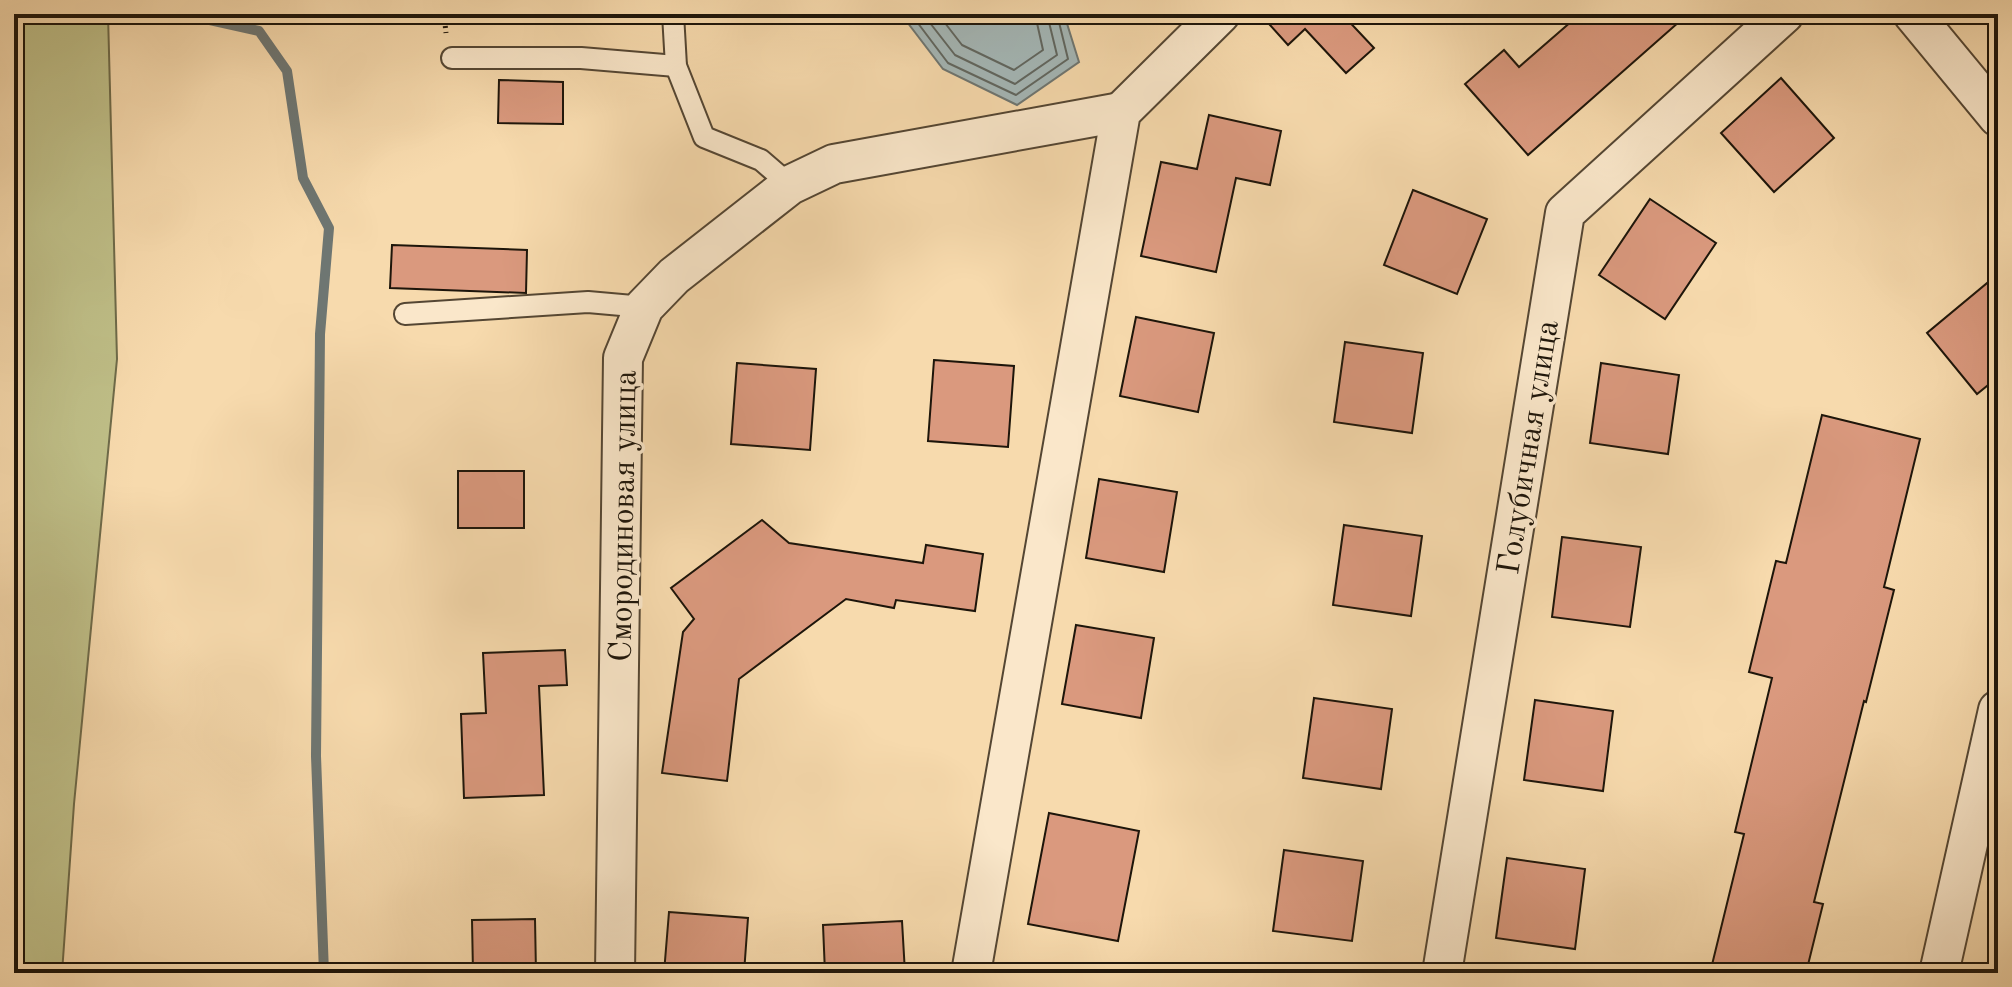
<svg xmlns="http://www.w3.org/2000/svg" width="2012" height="987" font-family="'Old Standard TT',serif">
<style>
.green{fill:#bfbf88;stroke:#6e6a49;stroke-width:2}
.water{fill:#a4b7b7;stroke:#6e7672;stroke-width:2}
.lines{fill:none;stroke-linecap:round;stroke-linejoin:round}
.shore{stroke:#606660;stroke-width:2}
.stream{stroke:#6e7672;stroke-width:10}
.building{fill:#da997e;stroke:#1d150a;stroke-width:2}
.lane-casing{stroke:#544633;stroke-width:24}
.street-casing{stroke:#544633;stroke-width:42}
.path{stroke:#1d150a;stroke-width:5;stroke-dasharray:2 4;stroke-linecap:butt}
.lane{stroke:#fae7ca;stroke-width:20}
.street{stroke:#fae7ca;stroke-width:38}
.labels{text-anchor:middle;stroke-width:7;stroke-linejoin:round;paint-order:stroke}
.street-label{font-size:32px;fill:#1d150a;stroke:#fae7ca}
</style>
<rect width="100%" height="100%" fill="#f7daad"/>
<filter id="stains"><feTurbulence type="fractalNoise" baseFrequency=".0025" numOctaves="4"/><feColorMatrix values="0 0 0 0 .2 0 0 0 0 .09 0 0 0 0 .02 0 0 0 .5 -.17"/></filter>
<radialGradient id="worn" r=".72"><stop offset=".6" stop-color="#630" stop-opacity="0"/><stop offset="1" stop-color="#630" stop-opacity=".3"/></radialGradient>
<path class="green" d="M 14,14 L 108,14 L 117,359 L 74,804 L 62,973 L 14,973 Z"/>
<path class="water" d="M 901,14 L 1064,14 L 1079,62 L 1017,105 L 943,69 Z"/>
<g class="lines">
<g class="shore">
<path d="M 911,14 L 948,63 L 1016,95 L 1068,59 L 1057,14"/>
<path d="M 923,14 L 955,55 L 1015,84 L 1057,55 L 1047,14"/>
<path d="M 938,14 L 962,45 L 1014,70 L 1043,50 L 1035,14"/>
</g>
<path class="stream" d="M 183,14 L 259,31 L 287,71 L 303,178 L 329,228 L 320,334 L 316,756 L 324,973"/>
</g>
<g class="building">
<path d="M 1260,14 L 1342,14 L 1374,48 L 1346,73 L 1305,29 L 1288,45 Z"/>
<path d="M 1580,14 L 1688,14 L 1528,155 L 1465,84 L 1504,50 L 1519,67 Z"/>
<path d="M 1781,78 L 1834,138 L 1774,192 L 1721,133 Z"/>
<path d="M 499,80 L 563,82 L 563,124 L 498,123 Z"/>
<path d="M 1209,115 L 1281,131 L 1270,185 L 1236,178 L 1216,272 L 1141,256 L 1161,162 L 1197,169 Z"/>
<path d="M 1413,190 L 1487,219 L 1457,294 L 1384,265 Z"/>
<path d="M 1650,199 L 1716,243 L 1665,319 L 1599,275 Z"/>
<path d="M 392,245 L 527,250 L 526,293 L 390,288 Z"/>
<path d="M 1998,274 L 1998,377 L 1977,394 L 1927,333 Z"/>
<path d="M 1136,317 L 1214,333 L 1198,412 L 1120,396 Z"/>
<path d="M 1345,342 L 1423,353 L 1412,433 L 1334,422 Z"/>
<path d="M 934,360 L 1014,366 L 1008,447 L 928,441 Z"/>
<path d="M 737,363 L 816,369 L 810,450 L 731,444 Z"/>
<path d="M 1601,363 L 1679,375 L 1668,454 L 1590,443 Z"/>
<path d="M 1822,415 L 1920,439 L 1884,587 L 1894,590 L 1866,702 L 1864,701 L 1814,902 L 1823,904 L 1806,973 L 1710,973 L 1744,834 L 1735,832 L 1772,678 L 1749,672 L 1776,561 L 1786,563 Z"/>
<rect x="458" y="471" width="66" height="57"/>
<path d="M 1099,479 L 1177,492 L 1164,572 L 1086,558 Z"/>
<path d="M 762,520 L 789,543 L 923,563 L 926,545 L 983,554 L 975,611 L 896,600 L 894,608 L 846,599 L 739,679 L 727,781 L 662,773 L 683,632 L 694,619 L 671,588 Z"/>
<path d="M 1344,525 L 1422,536 L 1411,616 L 1333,605 Z"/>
<path d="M 1562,537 L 1641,547 L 1630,627 L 1552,617 Z"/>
<path d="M 1076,625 L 1154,638 L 1141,718 L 1062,704 Z"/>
<path d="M 565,650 L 567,685 L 539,686 L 544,795 L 464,798 L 461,714 L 486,713 L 483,653 Z"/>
<path d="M 1314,698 L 1392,709 L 1381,789 L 1303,778 Z"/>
<path d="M 1535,700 L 1613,711 L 1603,791 L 1524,780 Z"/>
<path d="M 1049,813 L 1139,831 L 1118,941 L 1028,924 Z"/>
<path d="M 1284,850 L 1363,861 L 1352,941 L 1273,931 Z"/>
<path d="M 1507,858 L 1585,869 L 1575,949 L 1496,938 Z"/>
<path d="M 669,912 L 748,918 L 744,973 L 664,973 Z"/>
<path d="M 535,919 L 536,973 L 473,973 L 472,920 Z"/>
<path d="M 902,921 L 905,973 L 825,973 L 823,925 Z"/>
</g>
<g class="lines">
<g class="lane-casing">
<g id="lane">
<path d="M 673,14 L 676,66 L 704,137 L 761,160 L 790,185"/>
<path d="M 452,58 L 581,58 L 676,66"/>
<path d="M 405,314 L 588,302 L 644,307"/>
</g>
</g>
<g class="street-casing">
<g id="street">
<path d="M 1913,14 L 1998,117"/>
<path d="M 615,973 L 623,358 L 644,307 L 674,276 L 790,185 L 834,164 L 1121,112"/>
<path d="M 971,973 L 1121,112 L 1220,14"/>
<path d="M 1442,973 L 1565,213 L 1784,14"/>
<path d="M 1939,973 L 1998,710"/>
</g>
</g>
<path class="path" d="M 444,14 L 446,33"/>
<use href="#lane" class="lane"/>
<use href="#street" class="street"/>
</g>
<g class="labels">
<g class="street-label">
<text transform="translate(1527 447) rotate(-81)" y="11">Голубичная улица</text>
<text transform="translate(622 516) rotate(-89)" y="11">Смородиновая улица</text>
</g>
</g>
<rect width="2012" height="987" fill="none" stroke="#f7daad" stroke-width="48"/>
<rect x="16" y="16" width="1980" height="955" fill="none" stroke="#1d150a" stroke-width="4"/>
<rect x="24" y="24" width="1964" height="939" fill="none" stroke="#1d150a" stroke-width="2"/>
<rect width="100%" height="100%" filter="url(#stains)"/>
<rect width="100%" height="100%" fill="url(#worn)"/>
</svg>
